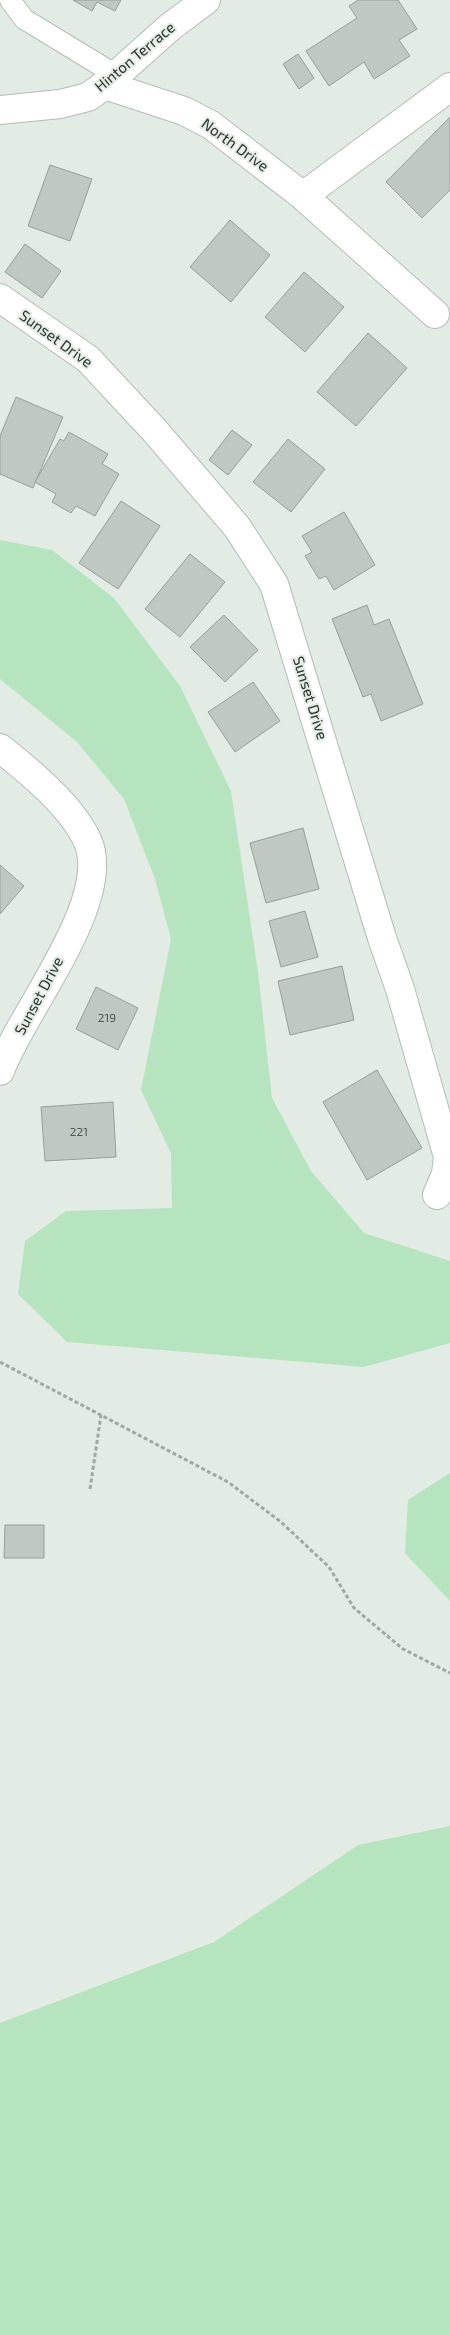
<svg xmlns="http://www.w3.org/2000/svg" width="450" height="2335" font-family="'Exo 2',sans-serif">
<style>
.green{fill:#b6e4bf}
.building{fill:#bfc9c1;stroke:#969f98}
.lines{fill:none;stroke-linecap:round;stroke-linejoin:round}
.lane-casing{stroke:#b3bdb5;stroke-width:22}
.street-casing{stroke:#b3bdb5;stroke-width:30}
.path{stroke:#a0a8a1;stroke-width:3;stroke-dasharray:4 2.5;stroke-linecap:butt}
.lane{stroke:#fff;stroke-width:20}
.street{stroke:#fff;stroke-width:28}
.labels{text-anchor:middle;stroke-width:4;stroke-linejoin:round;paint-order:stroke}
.number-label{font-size:12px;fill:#525753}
.street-label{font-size:15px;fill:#2d312e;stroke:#e2ece4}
</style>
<rect width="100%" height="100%" fill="#e2ece4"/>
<g class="green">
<path d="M 0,540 L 52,550 L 114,598 L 180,686 L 231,791 L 258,972 L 272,1098 L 311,1171 L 364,1233 L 450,1261 L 450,1343 L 364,1367 L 67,1342 L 18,1294 L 25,1241 L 66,1211 L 172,1208 L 171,1153 L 141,1090 L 171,939 L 155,879 L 124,799 L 77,742 L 0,679 Z"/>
<path d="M 450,1473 L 450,1601 L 405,1553 L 408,1500 Z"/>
<path d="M 450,1826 L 450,2335 L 0,2335 L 0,2023 L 214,1942 L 358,1845 Z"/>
</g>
<g class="building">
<path d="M 73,0 L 121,0 L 115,11 L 97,2 L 92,11 Z"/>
<path d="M 358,0 L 398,0 L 417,29 L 399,40 L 410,56 L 374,79 L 364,62 L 329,86 L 306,51 L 357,18 L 349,6 Z"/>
<path d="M 298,54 L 314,78 L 299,89 L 283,64 Z"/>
<path d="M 450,117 L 450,190 L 422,218 L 386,182 Z"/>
<path d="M 50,165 L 92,179 L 70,241 L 28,226 Z"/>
<path d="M 230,220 L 270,255 L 231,302 L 190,267 Z"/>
<path d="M 25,244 L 61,271 L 42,298 L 5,272 Z"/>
<path d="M 304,272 L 344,307 L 305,352 L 265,317 Z"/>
<path d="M 368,333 L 407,368 L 356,426 L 317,392 Z"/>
<path d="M 16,397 L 63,417 L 33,488 L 0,474 L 0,436 Z"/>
<path d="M 232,430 L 252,445 L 228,475 L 209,460 Z"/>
<path d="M 69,432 L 108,454 L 102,464 L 119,474 L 95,516 L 76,506 L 71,513 L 52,502 L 56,494 L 35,482 L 60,439 L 64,441 Z"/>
<path d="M 288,439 L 325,469 L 291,512 L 253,482 Z"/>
<path d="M 121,501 L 160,526 L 118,589 L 79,563 Z"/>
<path d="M 344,512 L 375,565 L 334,590 L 326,576 L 319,579 L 305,556 L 312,552 L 302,536 Z"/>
<path d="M 190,554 L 225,582 L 180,637 L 145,609 Z"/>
<path d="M 367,605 L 374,625 L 389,619 L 423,704 L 381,721 L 371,694 L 363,697 L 332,619 Z"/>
<path d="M 224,615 L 258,650 L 225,682 L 190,647 Z"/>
<path d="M 253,682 L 280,721 L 235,752 L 208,712 Z"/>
<path d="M 303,828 L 319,889 L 266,903 L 250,843 Z"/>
<path d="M 0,865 L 24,886 L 0,914 Z"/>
<path d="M 305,911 L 318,957 L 281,967 L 269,921 Z"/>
<path d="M 342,966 L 354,1020 L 290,1035 L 278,981 Z"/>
<path d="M 96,987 L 138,1008 L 118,1050 L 76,1029 Z"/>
<path d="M 377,1070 L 422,1148 L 367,1180 L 323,1102 Z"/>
<path d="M 113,1102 L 116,1157 L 45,1161 L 41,1107 Z"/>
<path d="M 5,1525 L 44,1525 L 44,1558 L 4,1558 Z"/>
</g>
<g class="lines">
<g class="lane-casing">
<path id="lane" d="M 10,0 L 24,19 L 116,75"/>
</g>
<g class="street-casing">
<g id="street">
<path d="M 105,85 L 184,111 L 211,125 L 303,196 L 435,314"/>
<path d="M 0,110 L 60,104 L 88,97 L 105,85 L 170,27 L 206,0"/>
<path d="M 303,196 L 450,87"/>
<path d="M 0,298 L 88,359 L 155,431 L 237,527 L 274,584 L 382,938 L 400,989 L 448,1157 L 446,1174 L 437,1195"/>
<path d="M 0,748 C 30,772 73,807 88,842 C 113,902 20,1014 0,1071"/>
</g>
</g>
<g class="path">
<path d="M 0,1362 L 228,1482 L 281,1522 L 329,1567 L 354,1608 L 403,1649 L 450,1673"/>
<path d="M 90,1489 L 101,1415"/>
</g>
<use href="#lane" class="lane"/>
<use href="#street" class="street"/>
</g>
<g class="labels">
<g class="number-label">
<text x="107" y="1022">219</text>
<text x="79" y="1136">221</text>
</g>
<g class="street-label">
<text transform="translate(135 57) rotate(-40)" y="5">Hinton Terrace</text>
<text transform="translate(235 145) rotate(36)" y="5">North Drive</text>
<text transform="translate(56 339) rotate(36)" y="5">Sunset Drive</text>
<text transform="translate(310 698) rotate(73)" y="5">Sunset Drive</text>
<text transform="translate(39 996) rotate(-62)" y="5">Sunset Drive</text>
</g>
</g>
</svg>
